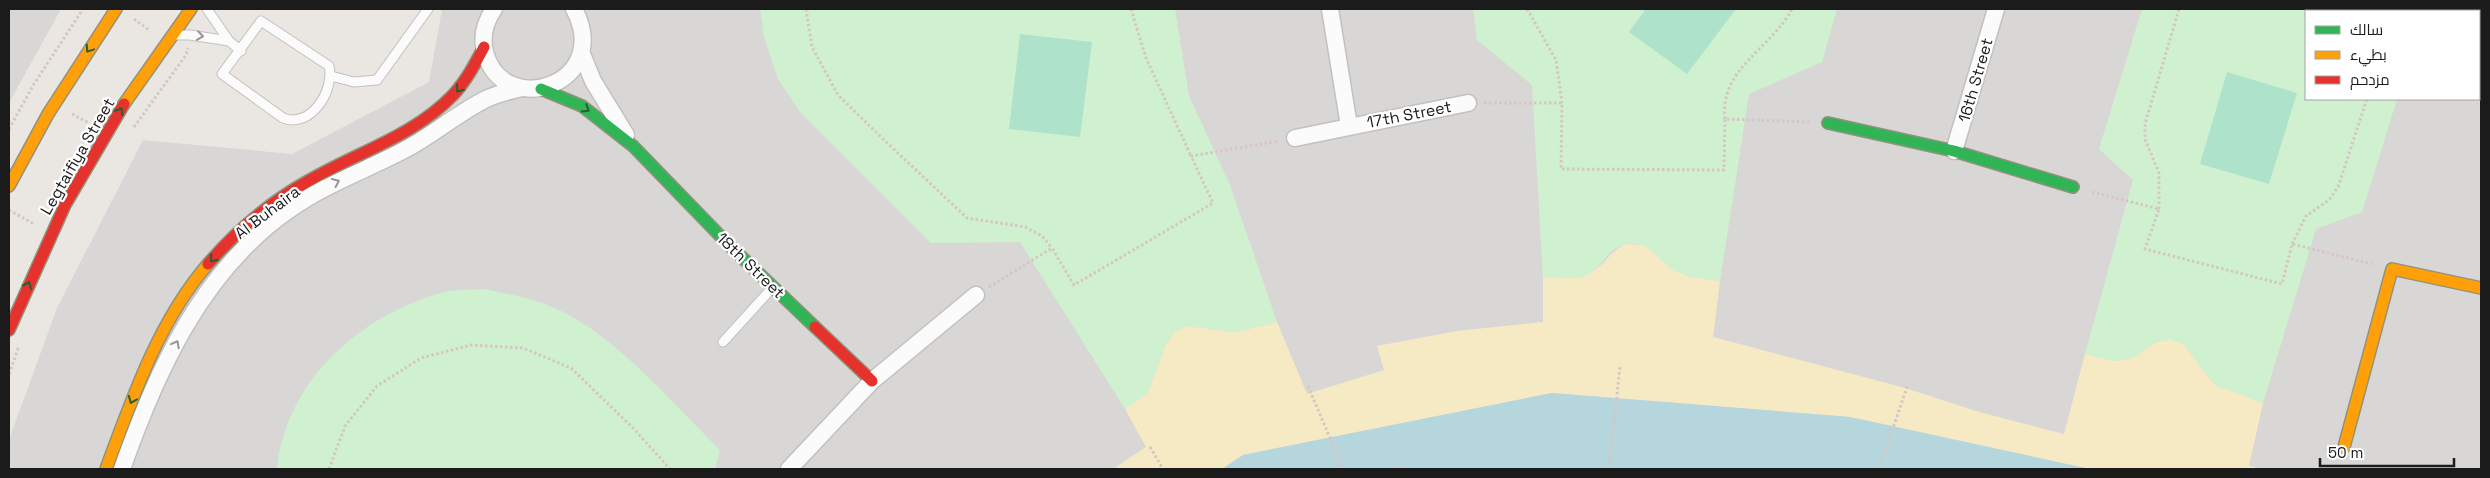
<svg xmlns="http://www.w3.org/2000/svg" width="2490" height="478" font-family="'Space Grotesk',Cairo,sans-serif">
<style>
.residential{fill:#d9d7d5;fill-rule:evenodd}
.sand{fill:#f6eac5}
.park{fill:#d0f1cf}
.pitch{fill:#aee2ca}
.water{fill:#b6d6dd}
.lines{fill:none;stroke-linecap:round;stroke-linejoin:round}
.lane-casing{stroke:#c2c1bf;stroke-width:11}
.street-casing{stroke:#c2c1bf;stroke-width:19}
.fast-casing{stroke:#92927c;stroke-width:14}
.slow-casing{stroke:#92927c;stroke-width:14}
.jam-casing{stroke:#92927c;stroke-width:14}
.path{stroke:#d6c6c3;stroke-width:3;stroke-dasharray:2.5 2.5;stroke-linecap:butt}
.lane{stroke:#fcfbfb;stroke-width:9}
.street{stroke:#fcfbfb;stroke-width:16}
.fast{stroke:#30b455;stroke-width:11}
.slow{stroke:#ff9f0a;stroke-width:11}
.jam{stroke:#e5322d;stroke-width:11}
.oneway{stroke:#979696}
.oneway2{stroke:#246035}
.labels{text-anchor:middle;stroke-width:4.5;stroke-linejoin:round;paint-order:stroke}
.street-label{font-size:16px;fill:#1b1b1b;stroke:#fff}
</style>
<rect width="100%" height="100%" fill="#eae7e3"/>
<g class="residential">
<path d="M 9,9 L 61,9 L 9,103 Z"/>
<path d="M 442,9 L 2481,9 L 2481,469 L 2090,469 L 1850,417 L 1243,455 L 1222,469 L 9,469 L 9,444 L 11,434 L 57,308 L 143,140 L 292,154 L 429,82 ZM 2306,11 L 2479,11 L 2479,99 L 2306,99 Z"/>
</g>
<path class="sand" d="M 1625,244 L 1644,245 L 1687,276 L 1720,281 L 1713,337 L 1905,388 L 1979,412 L 2064,434 L 2085,354 L 2115,361 L 2133,358 L 2154,343 L 2169,339 L 2183,344 L 2215,385 L 2263,403 L 2249,466 L 2262,469 L 2090,469 L 1850,417 L 1552,393 L 1243,455 L 1222,469 L 1113,469 L 1146,447 L 1125,409 L 1148,393 L 1165,346 L 1174,332 L 1188,326 L 1236,332 L 1277,322 L 1307,394 L 1384,370 L 1377,346 L 1457,331 L 1543,322 L 1543,277 C 1560,277 1581,280 1596,269 C 1608,260 1609,253 1625,244 Z"/>
<g class="park">
<path d="M 760,9 L 1175,9 L 1189,96 L 1230,185 L 1277,322 L 1236,332 L 1188,326 L 1174,332 L 1165,346 L 1148,393 L 1125,409 L 1020,242 L 931,243 L 800,112 L 778,79 L 764,37 Z"/>
<path d="M 1473,9 L 1837,9 L 1822,62 L 1749,94 L 1720,281 C 1705,279 1689,278 1675,271 C 1656,261 1654,242 1627,244 C 1609,246 1602,269 1585,276 C 1574,280 1555,277 1543,277 L 1532,85 L 1477,40 Z"/>
<path d="M 2142,9 L 2425,9 L 2424,11 L 2306,11 L 2306,99 L 2397,99 L 2362,212 L 2316,229 L 2263,403 L 2215,385 L 2183,344 L 2169,339 L 2154,343 L 2133,358 L 2115,361 L 2085,354 L 2133,180 L 2099,149 Z"/>
<path d="M 484,289 C 508,294 533,298 557,309 C 615,335 674,405 720,450 L 715,469 L 277,469 C 286,380 361,314 445,292 C 457,289 471,290 484,289 Z"/>
</g>
<g class="pitch">
<path d="M 1646,9 L 1736,9 L 1687,74 L 1629,32 Z"/>
<path d="M 1020,34 L 1092,42 L 1080,137 L 1009,129 Z"/>
<path d="M 2227,72 L 2297,93 L 2269,184 L 2200,164 Z"/>
</g>
<path class="water" d="M 1552,393 L 1850,417 L 2090,469 L 1222,469 L 1243,455 Z"/>
<g class="lines">
<g class="lane-casing">
<g id="lane">
<path d="M 207,9 L 229,41 L 241,51"/>
<path d="M 261,21 L 329,66 C 335,90 311,129 283,118 L 222,74 Z"/>
<path d="M 175,35 L 190,35 L 229,41"/>
<path d="M 331,76 L 354,82 L 377,80 L 428,9"/>
<path d="M 723,342 L 773,287"/>
</g>
</g>
<g class="street-casing">
<g id="street">
<path d="M 494,9 C 485,22 481,36 485,52 C 503,121 614,84 574,9"/>
<path d="M 1330,9 L 1349,126"/>
<path d="M 582,54 L 593,81 L 626,135"/>
<path d="M 1295,138 L 1468,103"/>
<path d="M 1954,151 L 1996,9"/>
<path d="M 122,469 C 156,372 202,270 289,210 C 325,184 367,170 406,149 C 434,134 458,113 486,99 C 498,93 510,91 522,88"/>
<path d="M 789,469 L 872,381 L 976,295"/>
</g>
</g>
<g class="fast-casing">
<g id="fast">
<path d="M 541,89 L 582,106 L 633,146 L 728,244 L 815,327"/>
<path d="M 1828,123 L 1954,151 L 2073,187"/>
</g>
</g>
<g class="slow-casing">
<g id="slow">
<path d="M 124,104 L 191,9"/>
<path d="M 9,186 L 48,114 L 116,9"/>
<path d="M 2344,447 L 2392,269 L 2481,288"/>
<path d="M 106,469 C 132,399 158,322 208,264"/>
</g>
</g>
<g class="jam-casing">
<g id="jam">
<path d="M 208,264 C 237,230 270,202 310,180 C 358,152 414,136 453,95 C 466,81 475,64 484,47"/>
<path d="M 815,327 L 872,381"/>
<path d="M 9,330 L 65,205 L 124,104"/>
</g>
</g>
<g class="path">
<path d="M 806,9 L 812,47 L 838,95 L 882,138 L 967,218 L 1025,227 L 1042,236 L 1052,248"/>
<path d="M 1131,9 L 1146,58 L 1191,156"/>
<path d="M 1527,9 L 1556,60 L 1562,103"/>
<path d="M 2393,11 L 2394,9"/>
<path d="M 134,19 L 149,30"/>
<path d="M 1484,103 L 1562,103 L 1561,169 L 1724,170 L 1725,119 L 1810,122"/>
<path d="M 72,114 L 89,123"/>
<path d="M 1725,119 C 1719,69 1771,49 1792,9"/>
<path d="M 134,127 L 186,55 L 188,48"/>
<path d="M 9,129 L 34,84 L 83,9"/>
<path d="M 2092,192 L 2159,209 L 2145,249 L 2282,284 L 2292,244 L 2372,264"/>
<path d="M 2159,209 L 2159,173 L 2145,139 L 2145,124 L 2179,9"/>
<path d="M 9,210 L 34,224"/>
<path d="M 2292,244 L 2306,216 L 2329,200 L 2338,187 L 2367,99"/>
<path d="M 989,287 L 1052,248 L 1074,285 L 1213,203 L 1191,156 L 1279,141"/>
<path d="M 9,374 L 19,346"/>
<path d="M 1308,386 L 1343,469"/>
<path d="M 1150,447 L 1163,469"/>
<path d="M 329,469 L 345,426 L 377,386 L 421,358 L 471,345 L 523,348 L 571,368 L 633,428 L 670,469"/>
<path d="M 1394,469 L 1402,467"/>
<path d="M 1609,469 L 1620,367"/>
<path d="M 1879,469 L 1908,384"/>
</g>
<use href="#lane" class="lane"/>
<use href="#street" class="street"/>
<use href="#fast" class="fast"/>
<use href="#slow" class="slow"/>
<use href="#jam" class="jam"/>
</g>
<defs><path id="oneway-chevron" d="M-2-3.5L2.5 0L-2 3.5" fill="none" stroke-width="1.6" stroke-linecap="round" stroke-linejoin="round" transform="scale(1.25)"/></defs>
<g class="oneway">
<use href="#oneway-chevron" transform="translate(200 36) rotate(8)"/>
<use href="#oneway-chevron" transform="translate(336 182) rotate(-25)"/>
<use href="#oneway-chevron" transform="translate(176 344) rotate(-62)"/>
</g>
<g class="oneway2">
<use href="#oneway-chevron" transform="translate(89 49) rotate(124)"/>
<use href="#oneway-chevron" transform="translate(459 89) rotate(128)"/>
<use href="#oneway-chevron" transform="translate(586 109) rotate(32)"/>
<use href="#oneway-chevron" transform="translate(120 111) rotate(-58)"/>
<use href="#oneway-chevron" transform="translate(213 259) rotate(128)"/>
<use href="#oneway-chevron" transform="translate(28 285) rotate(-66)"/>
<use href="#oneway-chevron" transform="translate(132 400) rotate(112)"/>
</g>
<g class="labels">
<g class="street-label">
<text transform="translate(1975 80) rotate(-74)" y="6">16th Street</text>
<text transform="translate(1409 114) rotate(-11)" y="6">17th Street</text>
<text transform="translate(77 156) rotate(-60)" y="6">Legtaifiya Street</text>
<text transform="translate(267 212) rotate(-37)" y="6">Al Buhaira</text>
<text transform="translate(751 265) rotate(44)" y="6">18th Street</text>
</g>
</g>
<rect width="2490" height="478" fill="none" stroke="#1b1b1b" stroke-width="20"/>
<rect x="2305" y="10" width="175" height="90" fill="#ffffff" stroke="#a4a4a4"/>
<rect x="2315" y="26" width="25" height="8" fill="#30b455" stroke="#a4a4a4"/>
<text x="2350" y="35" font-size="15" fill="#1b1b1b">سالك</text>
<rect x="2315" y="51" width="25" height="8" fill="#ff9f0a" stroke="#a4a4a4"/>
<text x="2350" y="60" font-size="15" fill="#1b1b1b">بطيء</text>
<rect x="2315" y="76" width="25" height="8" fill="#e5322d" stroke="#a4a4a4"/>
<text x="2350" y="85" font-size="15" fill="#1b1b1b">مزدحم</text>
<path d="M2320 458v8h134v-8" fill="none" stroke="#1b1b1b" stroke-width="2.5"/>
<text x="2328" y="458" font-size="15" fill="#1b1b1b" stroke="#ffffff" stroke-width="4" paint-order="stroke">50 m</text>
</svg>
